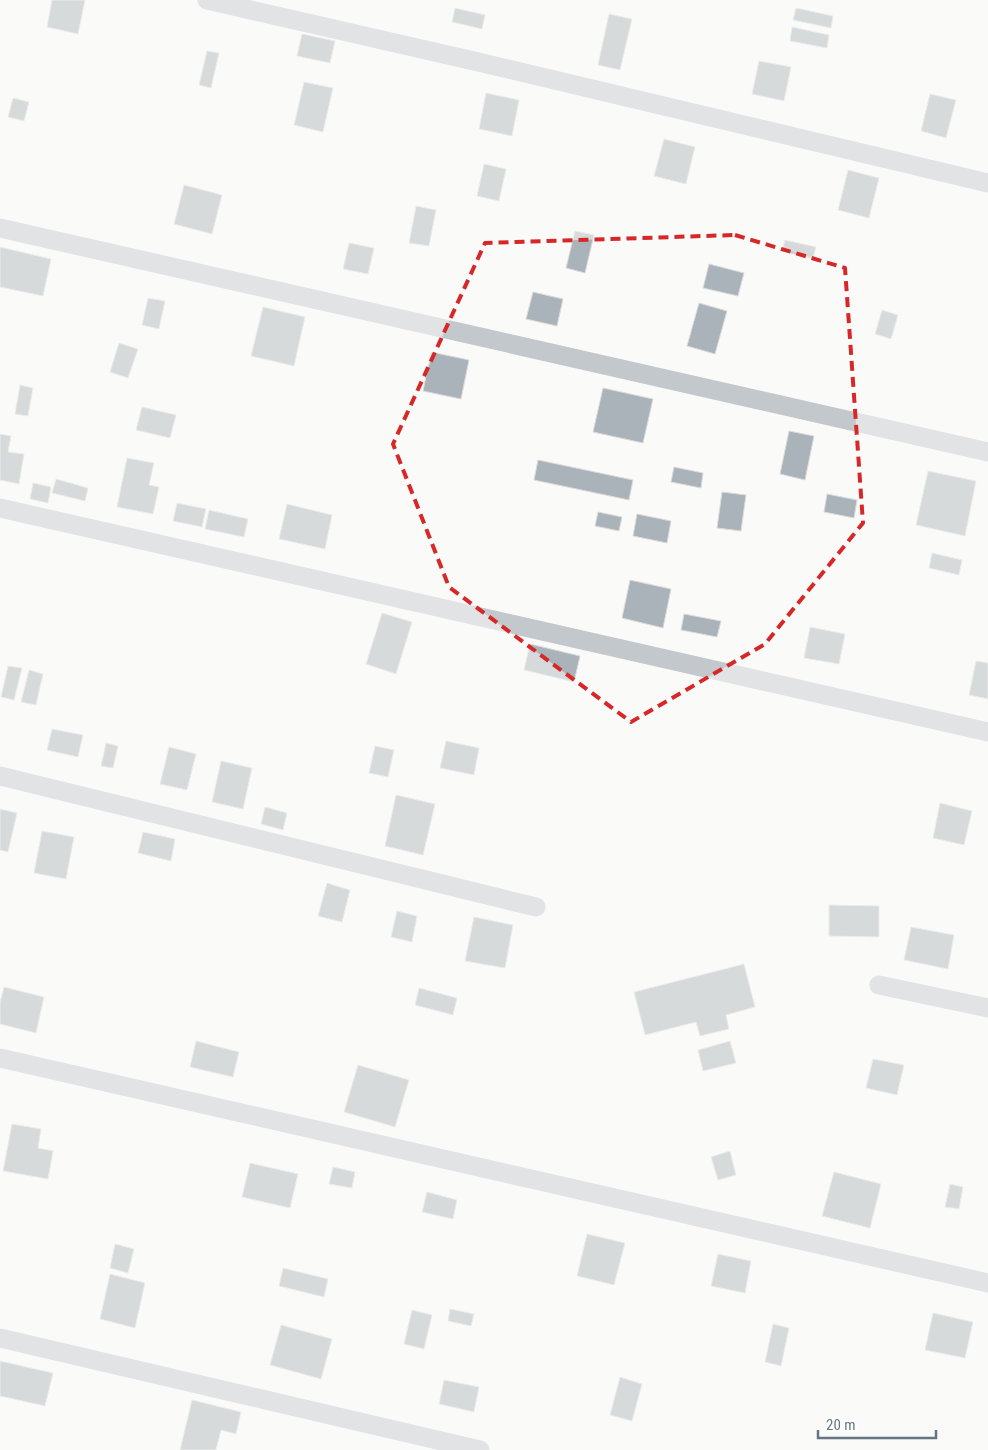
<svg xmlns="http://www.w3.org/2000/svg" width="988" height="1450" font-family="'Roboto Condensed',sans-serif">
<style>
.building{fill:#aab3b9;stroke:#dcdcda}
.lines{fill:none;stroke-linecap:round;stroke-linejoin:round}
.service{stroke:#c3c8cc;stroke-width:19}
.marked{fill:none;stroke:#d62828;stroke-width:4;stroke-dasharray:10 6;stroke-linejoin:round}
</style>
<rect width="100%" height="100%" fill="#fafaf8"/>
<g class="building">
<path d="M 52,0 L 85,0 L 78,34 L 47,27 Z"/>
<path d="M 455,8 L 485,15 L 482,29 L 452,22 Z"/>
<path d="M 796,8 L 833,16 L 831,28 L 793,20 Z"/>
<path d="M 609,14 L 632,19 L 620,70 L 598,65 Z"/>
<path d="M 792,27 L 829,35 L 827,48 L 790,41 Z"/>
<path d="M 302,34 L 335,41 L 330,63 L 297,56 Z"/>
<path d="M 207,51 L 219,53 L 211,88 L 199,85 Z"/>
<path d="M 759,61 L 791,67 L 784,101 L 752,94 Z"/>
<path d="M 304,82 L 333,88 L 323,132 L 294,125 Z"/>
<path d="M 486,93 L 519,100 L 512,136 L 479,129 Z"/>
<path d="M 930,94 L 956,100 L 946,138 L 921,131 Z"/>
<path d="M 13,98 L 29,102 L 24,121 L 8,117 Z"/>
<path d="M 664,139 L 695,147 L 686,184 L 654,176 Z"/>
<path d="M 484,164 L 506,169 L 499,201 L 477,196 Z"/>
<path d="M 848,170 L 879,178 L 869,218 L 838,210 Z"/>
<path d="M 184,185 L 222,195 L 212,234 L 174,224 Z"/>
<path d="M 416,206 L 436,210 L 429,246 L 409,243 Z"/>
<path d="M 575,231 L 594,235 L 585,273 L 566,268 Z"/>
<path d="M 785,240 L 816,247 L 813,258 L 782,251 Z"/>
<path d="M 349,243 L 374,248 L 368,274 L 343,269 Z"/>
<path d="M 0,247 L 51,259 L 43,296 L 0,287 Z"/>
<path d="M 709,264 L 744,273 L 738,296 L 703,288 Z"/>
<path d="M 533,292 L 563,299 L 557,326 L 526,319 Z"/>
<path d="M 148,298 L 165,301 L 159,329 L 142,325 Z"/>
<path d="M 699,303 L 727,311 L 715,354 L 687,346 Z"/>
<path d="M 263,307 L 305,317 L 294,366 L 251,356 Z"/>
<path d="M 882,310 L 898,315 L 891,339 L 875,334 Z"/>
<path d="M 119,343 L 138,349 L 128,378 L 110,372 Z"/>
<path d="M 431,352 L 469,360 L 461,399 L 423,391 Z"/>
<path d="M 20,385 L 33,388 L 28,416 L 15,414 Z"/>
<path d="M 603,388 L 653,399 L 643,443 L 593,432 Z"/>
<path d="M 142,407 L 176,415 L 170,438 L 136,430 Z"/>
<path d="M 789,431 L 814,436 L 805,480 L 780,474 Z"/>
<path d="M 0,434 L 11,436 L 8,452 L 24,454 L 19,484 L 0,480 Z"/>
<path d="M 127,458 L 154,463 L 149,485 L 159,487 L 153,514 L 117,507 Z"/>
<path d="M 538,460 L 633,480 L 629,500 L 534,480 Z"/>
<path d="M 674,467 L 703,473 L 701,488 L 671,482 Z"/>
<path d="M 928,471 L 976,481 L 965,536 L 916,525 Z"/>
<path d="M 56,479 L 88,488 L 85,501 L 52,493 Z"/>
<path d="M 33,483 L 51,487 L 48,503 L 30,499 Z"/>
<path d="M 722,492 L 746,495 L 741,531 L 717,528 Z"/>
<path d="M 827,494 L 857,500 L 854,518 L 824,512 Z"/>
<path d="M 177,503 L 206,509 L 202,527 L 173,521 Z"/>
<path d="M 287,504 L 332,515 L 325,549 L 279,539 Z"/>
<path d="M 209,510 L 248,519 L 244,537 L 205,529 Z"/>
<path d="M 598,512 L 622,517 L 619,531 L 595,526 Z"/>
<path d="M 637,514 L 671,521 L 667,543 L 633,536 Z"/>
<path d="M 932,553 L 962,560 L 959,575 L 929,568 Z"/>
<path d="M 630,580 L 671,589 L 663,628 L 622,618 Z"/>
<path d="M 382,613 L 412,622 L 396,674 L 366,664 Z"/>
<path d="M 684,614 L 721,621 L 717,637 L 681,630 Z"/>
<path d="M 810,627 L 845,634 L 839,664 L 804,658 Z"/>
<path d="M 530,644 L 580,656 L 574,682 L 524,670 Z"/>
<path d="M 976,661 L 988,663 L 988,699 L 969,695 Z"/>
<path d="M 8,666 L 22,668 L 14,700 L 1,697 Z"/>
<path d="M 29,670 L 43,674 L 36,705 L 21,702 Z"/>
<path d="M 52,729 L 83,735 L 78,757 L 47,750 Z"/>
<path d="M 446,741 L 479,748 L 474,775 L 440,768 Z"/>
<path d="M 106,743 L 118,746 L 113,768 L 101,766 Z"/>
<path d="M 375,746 L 394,750 L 388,777 L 369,773 Z"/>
<path d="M 169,747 L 196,754 L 187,790 L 160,784 Z"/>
<path d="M 221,761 L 252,768 L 243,809 L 212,802 Z"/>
<path d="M 396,795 L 435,804 L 423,855 L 385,846 Z"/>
<path d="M 940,803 L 972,811 L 964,845 L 933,838 Z"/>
<path d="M 265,807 L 287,813 L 283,830 L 261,824 Z"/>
<path d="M 0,809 L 17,813 L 8,852 L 0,850 Z"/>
<path d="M 42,831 L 74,837 L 66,879 L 34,873 Z"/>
<path d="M 143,832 L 175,839 L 171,861 L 138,853 Z"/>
<path d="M 327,883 L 350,890 L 342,922 L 318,916 Z"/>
<path d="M 829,905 L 879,906 L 879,937 L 829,936 Z"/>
<path d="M 397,911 L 417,916 L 412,942 L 391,937 Z"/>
<path d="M 474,917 L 513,925 L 505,968 L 465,961 Z"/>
<path d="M 911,927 L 954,935 L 948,969 L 904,960 Z"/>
<path d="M 744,964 L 755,1007 L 726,1015 L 729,1029 L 700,1036 L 696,1022 L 645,1035 L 634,992 Z"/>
<path d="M 4,987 L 44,997 L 36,1033 L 0,1024 L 0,1002 Z"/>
<path d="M 419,988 L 457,998 L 453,1015 L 415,1005 Z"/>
<path d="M 196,1041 L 239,1052 L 233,1077 L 190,1067 Z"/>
<path d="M 730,1041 L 736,1063 L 703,1071 L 698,1050 Z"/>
<path d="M 873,1059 L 904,1065 L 897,1095 L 866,1088 Z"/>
<path d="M 358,1065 L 409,1080 L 395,1127 L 344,1112 Z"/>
<path d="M 12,1124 L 41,1129 L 38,1148 L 53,1151 L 48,1179 L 3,1171 Z"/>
<path d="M 730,1151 L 736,1175 L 718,1180 L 711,1157 Z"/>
<path d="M 250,1163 L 298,1174 L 290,1208 L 242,1197 Z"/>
<path d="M 333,1167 L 355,1172 L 352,1188 L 329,1184 Z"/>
<path d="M 834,1172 L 881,1184 L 870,1228 L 822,1216 Z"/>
<path d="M 950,1184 L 963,1187 L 959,1209 L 945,1207 Z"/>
<path d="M 427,1192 L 457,1200 L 453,1219 L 422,1212 Z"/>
<path d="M 587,1234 L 625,1243 L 614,1285 L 577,1276 Z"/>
<path d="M 115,1244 L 134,1249 L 128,1273 L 110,1268 Z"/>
<path d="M 718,1254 L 751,1261 L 745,1293 L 711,1286 Z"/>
<path d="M 283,1268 L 328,1279 L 324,1297 L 279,1286 Z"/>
<path d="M 110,1274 L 145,1283 L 135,1328 L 100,1319 Z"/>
<path d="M 450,1309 L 474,1314 L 471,1326 L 448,1321 Z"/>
<path d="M 412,1310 L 432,1315 L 424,1349 L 404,1344 Z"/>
<path d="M 933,1313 L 973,1322 L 965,1358 L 925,1350 Z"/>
<path d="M 773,1324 L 789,1328 L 781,1366 L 765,1362 Z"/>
<path d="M 281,1325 L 332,1339 L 321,1379 L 270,1365 Z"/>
<path d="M 0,1361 L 53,1373 L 45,1406 L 0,1396 Z"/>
<path d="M 620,1377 L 642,1384 L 632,1421 L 610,1415 Z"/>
<path d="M 444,1380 L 479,1387 L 474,1412 L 439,1404 Z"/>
<path d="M 192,1400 L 241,1412 L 236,1434 L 221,1430 L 216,1450 L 180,1450 Z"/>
</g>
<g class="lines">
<g class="service">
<path d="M 207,0 L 474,61 L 988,183"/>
<path d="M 0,228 L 988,452"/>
<path d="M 0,508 L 988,732"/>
<path d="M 0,776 L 536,907"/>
<path d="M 879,985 L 988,1008"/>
<path d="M 0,1058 L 988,1283"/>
<path d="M 0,1338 L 480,1450"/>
</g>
</g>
<path d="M0 0H988V1450H0ZM 735,235 L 845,268 L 863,523 L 765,644 L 631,722 L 449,587 L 393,444 L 485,243 Z" fill="#fafaf8" fill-opacity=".55" fill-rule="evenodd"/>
<path class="marked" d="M 735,235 L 845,268 L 863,523 L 765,644 L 631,722 L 449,587 L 393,444 L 485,243 Z"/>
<path d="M818 1430v8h118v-8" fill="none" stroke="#657683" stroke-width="2.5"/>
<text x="826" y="1430" font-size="15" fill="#657683" stroke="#ffffff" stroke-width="4" paint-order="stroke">20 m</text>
</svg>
